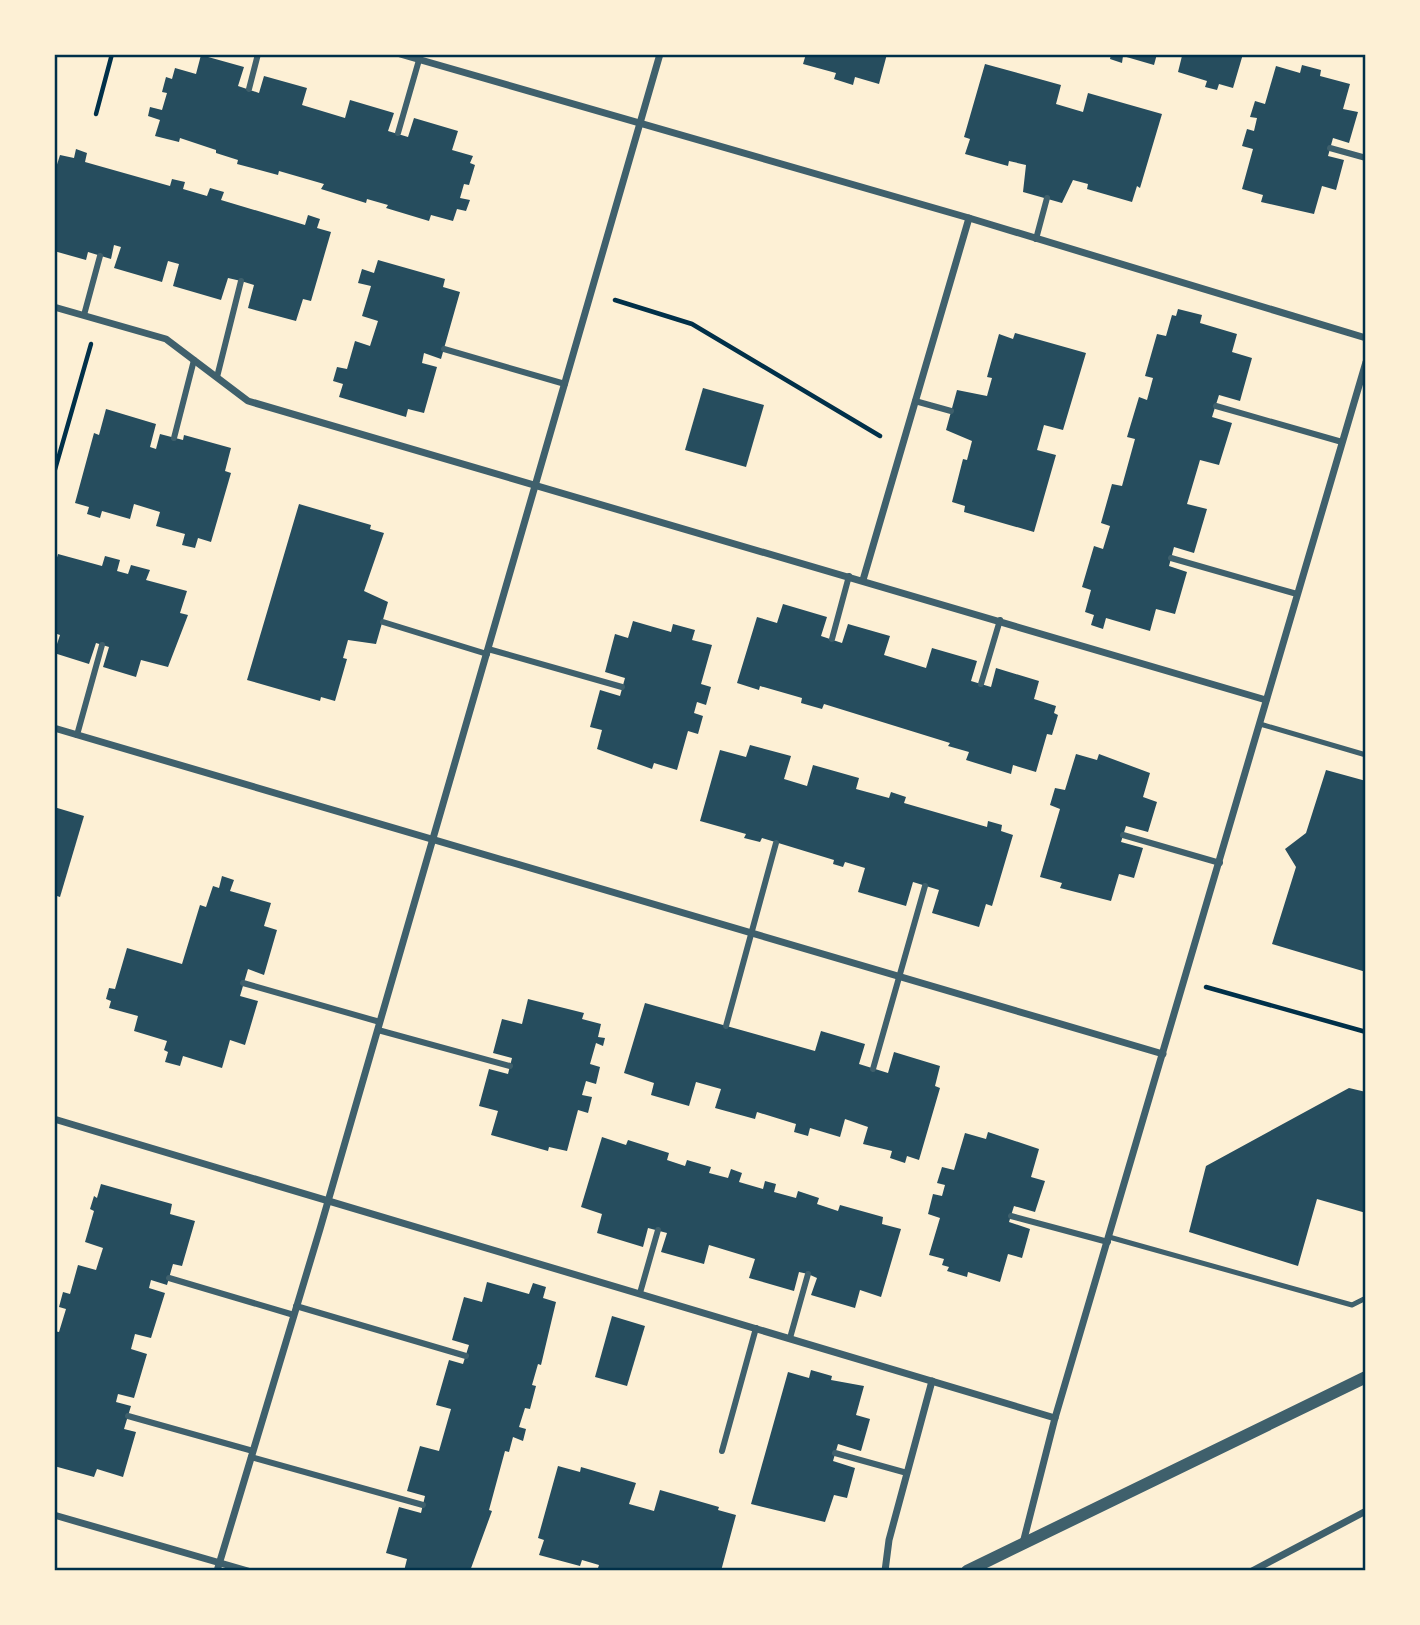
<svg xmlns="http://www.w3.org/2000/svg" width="1420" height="1625" font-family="'Fira Sans Condensed',sans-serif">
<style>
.building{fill:#264d5e}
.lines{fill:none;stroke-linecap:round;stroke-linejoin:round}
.path{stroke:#003049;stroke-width:4.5}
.service{stroke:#3f606c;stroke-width:5}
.pedestrian{stroke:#3f606c;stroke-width:6}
.minor{stroke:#3f606c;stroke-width:7}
.tertiary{stroke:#3f606c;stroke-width:12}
.neatline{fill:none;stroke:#003049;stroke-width:2.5}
</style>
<rect width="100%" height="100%" fill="#fdf0d5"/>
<g class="building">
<path d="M 806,54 L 887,54 L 879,84 L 855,77 L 853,85 L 834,79 L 836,73 L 803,64 Z"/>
<path d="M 1111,54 L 1157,54 L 1154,65 L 1123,56 L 1122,63 L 1110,59 Z"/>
<path d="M 1178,54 L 1243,54 L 1233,88 L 1219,84 L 1217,90 L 1205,87 L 1207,81 L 1178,72 L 1182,56 Z"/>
<path d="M 201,55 L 244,67 L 238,86 L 259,93 L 264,76 L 307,88 L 302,105 L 345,118 L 350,100 L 394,113 L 388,131 L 408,137 L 414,118 L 458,131 L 452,150 L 473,156 L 470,163 L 475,165 L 469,185 L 464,184 L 460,198 L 470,200 L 466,211 L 457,209 L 453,221 L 431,215 L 429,221 L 386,208 L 388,205 L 367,199 L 366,203 L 321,189 L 324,184 L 279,171 L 278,175 L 237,164 L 238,160 L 216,153 L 216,150 L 180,138 L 179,142 L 155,136 L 160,120 L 148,116 L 150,107 L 162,110 L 167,93 L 162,92 L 166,77 L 172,79 L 175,68 L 196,74 Z"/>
<path d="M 985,64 L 1061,85 L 1056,104 L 1083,112 L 1088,93 L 1162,114 L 1140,188 L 1137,186 L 1132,202 L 1087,189 L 1088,184 L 1073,180 L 1062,203 L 1023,192 L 1026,165 L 1009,161 L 1008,166 L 965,154 L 970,139 L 964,137 Z"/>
<path d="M 1302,65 L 1321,70 L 1320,76 L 1350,84 L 1343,109 L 1358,112 L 1349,143 L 1333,138 L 1328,156 L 1344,160 L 1336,190 L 1322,186 L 1314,214 L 1261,202 L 1263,195 L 1242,189 L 1253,149 L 1242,146 L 1247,129 L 1254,131 L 1257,118 L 1250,117 L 1255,101 L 1265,104 L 1276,66 L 1300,73 Z"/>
<path d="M 76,149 L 87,153 L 85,162 L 170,186 L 172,179 L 185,182 L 183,189 L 207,196 L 210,188 L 224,192 L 221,200 L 305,225 L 308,215 L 320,219 L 317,228 L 331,232 L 311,301 L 303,299 L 296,321 L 248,308 L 254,285 L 241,281 L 228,278 L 221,300 L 173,286 L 179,264 L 168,261 L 162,282 L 114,268 L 121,247 L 114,245 L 111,259 L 88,252 L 86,260 L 54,251 L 54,174 L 60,155 L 74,158 Z"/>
<path d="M 378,260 L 445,279 L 443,287 L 460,292 L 441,359 L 424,353 L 422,363 L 437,367 L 424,413 L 408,409 L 406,417 L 339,397 L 343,384 L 333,381 L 337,367 L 347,369 L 355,341 L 370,346 L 378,321 L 362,316 L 371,286 L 358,283 L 362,269 L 374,273 Z"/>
<path d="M 1178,309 L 1202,315 L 1200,323 L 1237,334 L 1232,352 L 1252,358 L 1240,401 L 1219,395 L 1212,417 L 1232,423 L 1219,465 L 1200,460 L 1187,504 L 1207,509 L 1194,553 L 1174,547 L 1169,566 L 1187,572 L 1175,614 L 1156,609 L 1150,631 L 1106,618 L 1103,629 L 1091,625 L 1094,615 L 1085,612 L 1091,590 L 1082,587 L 1094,546 L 1103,549 L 1110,526 L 1101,523 L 1112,484 L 1122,486 L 1135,439 L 1127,437 L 1139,397 L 1147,400 L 1153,378 L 1145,376 L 1157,334 L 1166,336 L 1172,315 L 1176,316 Z"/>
<path d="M 1015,333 L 1086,353 L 1063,430 L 1044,425 L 1037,450 L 1056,455 L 1034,532 L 964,512 L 965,506 L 952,502 L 963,459 L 967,460 L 972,441 L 946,430 L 957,390 L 987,396 L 992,378 L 987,377 L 999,334 L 1013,339 Z"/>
<path d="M 703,388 L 764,405 L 746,467 L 685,450 Z"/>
<path d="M 106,409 L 156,424 L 150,447 L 156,449 L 160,434 L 183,440 L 184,435 L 231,448 L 225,471 L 231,473 L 211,542 L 198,538 L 195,548 L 182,545 L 185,534 L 156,526 L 160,512 L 134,504 L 130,519 L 102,511 L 100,518 L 87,514 L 89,507 L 75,503 L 94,433 L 99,435 Z"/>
<path d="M 299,504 L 371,525 L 370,529 L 384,533 L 364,591 L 388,602 L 376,644 L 348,640 L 343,658 L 347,659 L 335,701 L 321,697 L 320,701 L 247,680 Z"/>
<path d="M 58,554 L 102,566 L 105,556 L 120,560 L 117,571 L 128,574 L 131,565 L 150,570 L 146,580 L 187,591 L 180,613 L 188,615 L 168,667 L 141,660 L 136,677 L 103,667 L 109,647 L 96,643 L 89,664 L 54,653 L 60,635 L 54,633 L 54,568 Z"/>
<path d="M 783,604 L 827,617 L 821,636 L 842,643 L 848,624 L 890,636 L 884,655 L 926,668 L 932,648 L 977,661 L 971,681 L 991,687 L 996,668 L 1039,681 L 1034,699 L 1056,706 L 1054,713 L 1058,715 L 1052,735 L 1047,734 L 1036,772 L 1013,765 L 1011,774 L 966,760 L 969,752 L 948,746 L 950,743 L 824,704 L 822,709 L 801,703 L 802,698 L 760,686 L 759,690 L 737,683 L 757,617 L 777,623 Z"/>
<path d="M 633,621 L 671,632 L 673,624 L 695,630 L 692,640 L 712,645 L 701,684 L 711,687 L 706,705 L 697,702 L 694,713 L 703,716 L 698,734 L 688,731 L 677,770 L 654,763 L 652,769 L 597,749 L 602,730 L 590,727 L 600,690 L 620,696 L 625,678 L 605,672 L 615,634 L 628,638 Z"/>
<path d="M 750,745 L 791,756 L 784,779 L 807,786 L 813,765 L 859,778 L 856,789 L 889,798 L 891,792 L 906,797 L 904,803 L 987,827 L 988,821 L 1002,825 L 1001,831 L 1013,835 L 992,906 L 986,904 L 979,927 L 932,913 L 939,890 L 913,882 L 906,906 L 858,892 L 865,868 L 845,862 L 843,867 L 833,864 L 834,860 L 762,838 L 760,842 L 744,838 L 746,834 L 700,821 L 720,750 L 746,757 Z"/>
<path d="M 1076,754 L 1097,760 L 1099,754 L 1150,773 L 1143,797 L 1157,802 L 1148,832 L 1126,826 L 1121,842 L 1143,848 L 1134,878 L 1119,874 L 1111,901 L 1060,888 L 1062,883 L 1040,877 L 1060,809 L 1050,805 L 1055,788 L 1065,790 Z"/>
<path d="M 1326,770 L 1366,781 L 1366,972 L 1272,944 L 1296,867 L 1285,849 L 1306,833 Z"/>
<path d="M 54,807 L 84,816 L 60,897 L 54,895 Z"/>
<path d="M 222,876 L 234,880 L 230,891 L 271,903 L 264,926 L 277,930 L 264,975 L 248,969 L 240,996 L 258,1001 L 245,1045 L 230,1040 L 222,1068 L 183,1056 L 180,1066 L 165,1062 L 168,1052 L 164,1050 L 167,1041 L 134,1031 L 138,1016 L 109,1008 L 111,1001 L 106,999 L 109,988 L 115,989 L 127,948 L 182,964 L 200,905 L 206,907 L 213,886 L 219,888 Z"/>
<path d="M 528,999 L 584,1013 L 582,1019 L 601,1024 L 598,1037 L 605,1038 L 603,1046 L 596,1043 L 590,1064 L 600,1067 L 596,1084 L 586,1081 L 582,1095 L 592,1097 L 588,1113 L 578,1110 L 567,1151 L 549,1147 L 548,1151 L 491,1135 L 498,1111 L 479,1106 L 489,1069 L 508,1074 L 512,1058 L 493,1053 L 502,1019 L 522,1024 Z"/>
<path d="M 645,1003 L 815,1051 L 821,1031 L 865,1044 L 859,1064 L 888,1073 L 894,1052 L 940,1066 L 935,1086 L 940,1088 L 919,1160 L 907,1156 L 905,1163 L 890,1158 L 892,1151 L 863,1144 L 868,1127 L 845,1119 L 840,1137 L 810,1128 L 808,1136 L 794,1132 L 796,1124 L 757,1112 L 755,1119 L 715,1108 L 721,1089 L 696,1082 L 689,1106 L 651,1095 L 654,1083 L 624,1073 Z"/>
<path d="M 1349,1088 L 1366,1092 L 1366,1213 L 1317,1199 L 1298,1266 L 1189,1232 L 1206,1166 Z"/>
<path d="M 988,1132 L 1039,1149 L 1031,1177 L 1045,1181 L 1035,1212 L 1014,1206 L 1009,1222 L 1030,1229 L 1022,1258 L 1008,1254 L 1000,1282 L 968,1272 L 967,1277 L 947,1271 L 949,1267 L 942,1265 L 944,1259 L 929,1255 L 940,1218 L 928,1214 L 933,1194 L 942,1196 L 945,1185 L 937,1183 L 942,1167 L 954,1170 L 965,1133 L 986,1139 Z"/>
<path d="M 602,1137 L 626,1145 L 628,1140 L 669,1153 L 667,1160 L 685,1166 L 687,1160 L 711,1167 L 709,1173 L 728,1178 L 731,1169 L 742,1173 L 739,1182 L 763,1189 L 765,1181 L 776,1184 L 774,1192 L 796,1198 L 798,1191 L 819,1198 L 817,1204 L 838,1211 L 840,1205 L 883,1217 L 882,1224 L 901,1229 L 881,1297 L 860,1290 L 855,1308 L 811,1295 L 817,1278 L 808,1274 L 799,1272 L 794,1291 L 749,1278 L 755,1259 L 709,1245 L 704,1264 L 661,1252 L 667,1233 L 648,1228 L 643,1247 L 597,1233 L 602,1214 L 581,1207 Z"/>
<path d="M 101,1184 L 172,1204 L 170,1214 L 195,1221 L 182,1266 L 173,1264 L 167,1285 L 151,1280 L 149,1288 L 165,1293 L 151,1338 L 135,1334 L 131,1349 L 147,1354 L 134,1398 L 118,1394 L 116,1402 L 131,1406 L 124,1429 L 136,1432 L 123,1477 L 97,1469 L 94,1477 L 54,1466 L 54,1331 L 59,1332 L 66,1309 L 59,1307 L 63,1292 L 70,1294 L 78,1265 L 96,1270 L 103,1248 L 85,1242 L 94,1211 L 90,1209 L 94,1196 L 97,1198 Z"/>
<path d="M 487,1282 L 529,1294 L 533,1283 L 546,1287 L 543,1298 L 556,1302 L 541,1365 L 538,1364 L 532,1385 L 536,1386 L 530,1409 L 525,1408 L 519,1427 L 526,1429 L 523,1441 L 513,1437 L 509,1452 L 505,1451 L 489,1510 L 492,1511 L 470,1571 L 404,1571 L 407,1559 L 386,1553 L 399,1507 L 421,1513 L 425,1496 L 407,1491 L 420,1446 L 439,1451 L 451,1409 L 436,1405 L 449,1360 L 463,1364 L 469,1345 L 452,1340 L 464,1297 L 482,1302 Z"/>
<path d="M 612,1316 L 645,1326 L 627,1386 L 595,1377 Z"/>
<path d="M 811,1370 L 832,1376 L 831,1380 L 864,1386 L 856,1415 L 870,1419 L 861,1451 L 838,1444 L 833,1461 L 855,1468 L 847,1498 L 834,1495 L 825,1522 L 751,1504 L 788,1372 L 809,1378 Z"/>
<path d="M 558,1466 L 580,1472 L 581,1467 L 636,1483 L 629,1504 L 654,1511 L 660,1490 L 719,1507 L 718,1510 L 736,1515 L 721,1571 L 597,1571 L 599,1565 L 582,1560 L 580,1566 L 539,1555 L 544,1540 L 538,1538 Z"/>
</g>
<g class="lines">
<g class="path">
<path d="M 96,114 L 112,54"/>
<path d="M 615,300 L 692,324 L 880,436"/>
<path d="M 54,473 L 91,344"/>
<path d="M 1206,987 L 1366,1032"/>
</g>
<g class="service">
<path d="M 1260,724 L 1366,755"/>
<path d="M 1109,1237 L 1352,1305 L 1366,1298"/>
</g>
<g class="pedestrian">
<path d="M 249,89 L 258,54"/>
<path d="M 398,133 L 419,60"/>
<path d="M 1330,148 L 1366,158"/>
<path d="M 1036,239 L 1047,198"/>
<path d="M 84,315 L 100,256"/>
<path d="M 444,349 L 565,384"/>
<path d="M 217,377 L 241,281"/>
<path d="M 915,401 L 951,411"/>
<path d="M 1216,406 L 1342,442"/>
<path d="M 174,438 L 194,360"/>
<path d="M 1171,558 L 1297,594"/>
<path d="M 383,622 L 487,654"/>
<path d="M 832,639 L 849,576"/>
<path d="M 488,649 L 622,687"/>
<path d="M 981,684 L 1000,620"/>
<path d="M 77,735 L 102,645"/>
<path d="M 1123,835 L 1220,863"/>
<path d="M 243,983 L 380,1022"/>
<path d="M 726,1026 L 776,843"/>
<path d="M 378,1030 L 510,1066"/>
<path d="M 873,1069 L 925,886"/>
<path d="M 1011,1216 L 1108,1242"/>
<path d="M 169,1278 L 294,1315"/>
<path d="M 640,1293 L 658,1230"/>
<path d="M 296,1306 L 466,1356"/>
<path d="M 790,1338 L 808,1274"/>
<path d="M 128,1416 L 253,1451"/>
<path d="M 722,1451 L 756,1328"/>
<path d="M 835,1453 L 907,1473"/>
<path d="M 251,1457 L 423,1505"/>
</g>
<g class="minor">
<path d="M 400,54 L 969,218 L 1366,338"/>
<path d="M 54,307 L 166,339 L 248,401 L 1266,700"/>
<path d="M 863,580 L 969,218"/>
<path d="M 54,728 L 1163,1054"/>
<path d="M 54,1119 L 1055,1418"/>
<path d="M 54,1515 L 248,1571"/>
<path d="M 1023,1543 L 1055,1418 L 1366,362"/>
<path d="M 217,1571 L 320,1229 L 660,54"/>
<path d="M 885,1571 L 889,1540 L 932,1381"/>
<path d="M 1252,1571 L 1366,1511"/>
</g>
<path class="tertiary" d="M 967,1571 L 1366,1377"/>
</g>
<rect width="1420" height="1625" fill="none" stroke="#fdf0d5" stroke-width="112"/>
<rect x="56" y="56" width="1308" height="1513" class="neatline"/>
</svg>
